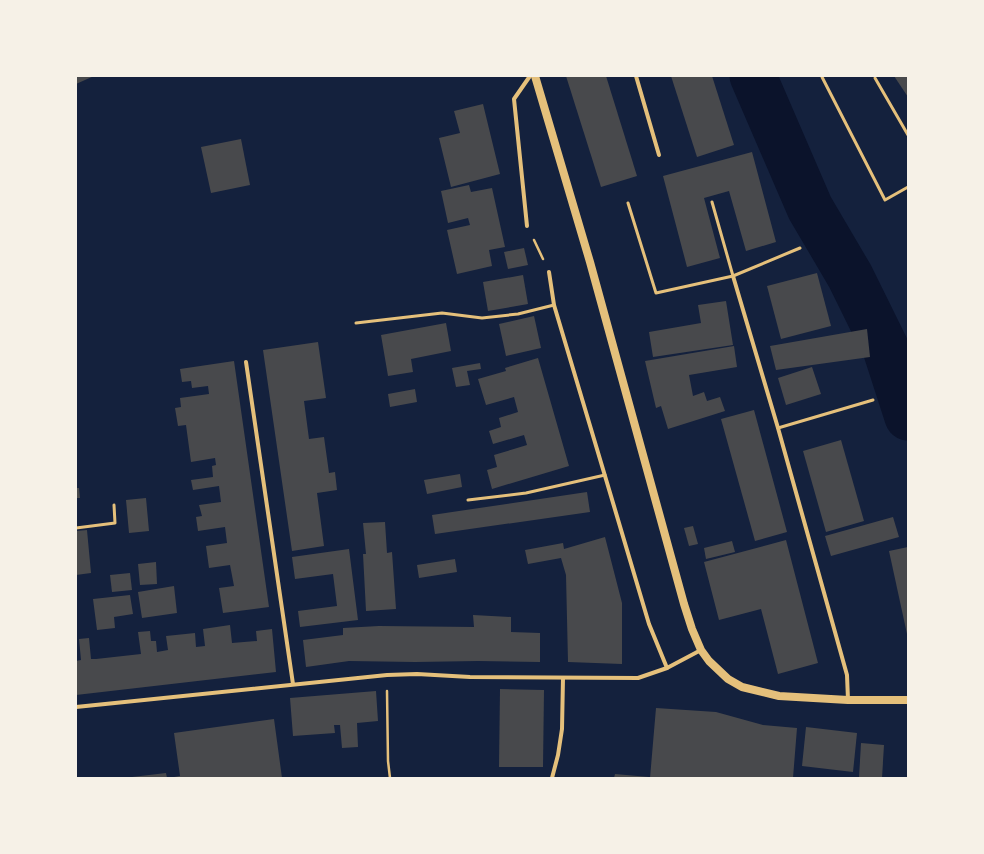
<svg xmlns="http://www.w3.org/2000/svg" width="984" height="854" font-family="Raleway,sans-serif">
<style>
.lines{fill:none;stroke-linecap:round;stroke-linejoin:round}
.river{stroke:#0b132b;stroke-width:47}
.building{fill:#48494c}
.path{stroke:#e5c07b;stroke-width:2.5}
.service{stroke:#e5c07b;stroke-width:3}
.minor{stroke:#e5c07b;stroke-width:4}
.secondary{stroke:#e5c07b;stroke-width:8}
</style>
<rect width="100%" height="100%" fill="#14213d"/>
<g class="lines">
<path class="river" d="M 753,76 L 810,208 L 850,276 L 886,349 L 908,417"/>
</g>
<g class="building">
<path d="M 76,76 L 94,76 L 76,84 Z"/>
<path d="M 566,76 L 606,76 L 637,176 L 601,187 Z"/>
<path d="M 671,76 L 712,76 L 734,145 L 697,157 Z"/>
<path d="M 894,76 L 908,76 L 908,97 Z"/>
<path d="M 483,104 L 500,174 L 451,187 L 439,138 L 460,133 L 454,111 Z"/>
<path d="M 241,139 L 250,185 L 211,193 L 201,147 Z"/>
<path d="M 752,152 L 776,242 L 746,251 L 729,191 L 704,198 L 720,258 L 687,267 L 663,176 Z"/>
<path d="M 469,185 L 471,192 L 492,188 L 505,247 L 489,250 L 492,266 L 457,274 L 447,230 L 470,225 L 468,218 L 448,223 L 441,191 Z"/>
<path d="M 524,248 L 528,265 L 508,269 L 504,252 Z"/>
<path d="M 817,273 L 831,326 L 781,339 L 767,286 Z"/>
<path d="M 523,275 L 528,304 L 488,311 L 483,282 Z"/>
<path d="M 726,301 L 733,345 L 653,357 L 649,332 L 701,323 L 698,305 Z"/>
<path d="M 534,316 L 541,348 L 506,356 L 499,324 Z"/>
<path d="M 446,323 L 451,351 L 411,359 L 413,372 L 388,376 L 381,335 Z"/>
<path d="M 867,329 L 870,357 L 776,370 L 770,346 Z"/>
<path d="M 318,342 L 326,398 L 304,401 L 309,439 L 324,437 L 329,473 L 335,472 L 337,490 L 317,493 L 324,546 L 292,551 L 263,350 Z"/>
<path d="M 734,346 L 737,367 L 689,375 L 693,396 L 704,392 L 707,401 L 720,397 L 725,411 L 668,429 L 661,406 L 656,408 L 645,361 Z"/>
<path d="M 538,358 L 569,466 L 492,489 L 487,470 L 497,467 L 494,455 L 527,445 L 524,435 L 493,444 L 489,431 L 501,427 L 499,418 L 518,412 L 514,397 L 486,405 L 478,379 L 506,371 L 505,368 Z"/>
<path d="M 234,361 L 269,607 L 223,613 L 219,588 L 234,586 L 230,565 L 209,568 L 206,546 L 227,543 L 225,527 L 198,531 L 196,517 L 202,516 L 199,505 L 221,502 L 219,486 L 193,490 L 191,480 L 213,477 L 212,466 L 216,465 L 215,458 L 191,462 L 186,425 L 178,426 L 175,408 L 181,407 L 180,398 L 209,394 L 208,386 L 192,388 L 191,381 L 182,382 L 180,369 Z"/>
<path d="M 480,363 L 481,369 L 467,371 L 470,385 L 456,387 L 452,368 Z"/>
<path d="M 812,367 L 821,394 L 786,405 L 778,378 Z"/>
<path d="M 415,389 L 417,402 L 390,407 L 388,394 Z"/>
<path d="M 754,410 L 787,532 L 755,541 L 721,419 Z"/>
<path d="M 841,440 L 864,521 L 826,532 L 803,451 Z"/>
<path d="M 460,474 L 462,487 L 427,494 L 424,480 Z"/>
<path d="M 76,488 L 79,488 L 80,498 L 76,498 Z"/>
<path d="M 587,492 L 590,512 L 435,534 L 432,515 Z"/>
<path d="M 146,498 L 149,531 L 129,533 L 126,500 Z"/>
<path d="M 893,517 L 899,537 L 831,556 L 825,536 Z"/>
<path d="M 385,522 L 387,553 L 392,552 L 396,609 L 366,611 L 363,554 L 366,554 L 363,523 Z"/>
<path d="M 693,526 L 698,544 L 689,546 L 684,528 Z"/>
<path d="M 87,530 L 91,573 L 76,575 L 76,531 Z"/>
<path d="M 605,537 L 622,603 L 622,664 L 568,662 L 566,575 L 561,558 L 528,564 L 525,550 L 563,543 L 564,549 Z"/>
<path d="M 786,540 L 818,663 L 778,674 L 761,609 L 719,620 L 704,562 Z"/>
<path d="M 732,541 L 735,552 L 706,559 L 704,548 Z"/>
<path d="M 908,547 L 908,633 L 907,634 L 889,551 Z"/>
<path d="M 349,549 L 358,620 L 300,627 L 298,611 L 337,606 L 333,574 L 295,579 L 292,557 Z"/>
<path d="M 455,559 L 457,572 L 419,578 L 417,565 Z"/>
<path d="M 156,562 L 157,584 L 140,585 L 138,564 Z"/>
<path d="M 130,573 L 132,590 L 112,592 L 110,575 Z"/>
<path d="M 174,586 L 177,613 L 142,618 L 138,592 Z"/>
<path d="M 130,595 L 133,614 L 114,617 L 115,628 L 97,630 L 93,599 Z"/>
<path d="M 473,615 L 511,617 L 511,632 L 540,633 L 540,662 L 478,661 L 415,662 L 349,661 L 306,667 L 303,640 L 343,635 L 343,628 L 379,626 L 474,627 Z"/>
<path d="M 230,625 L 232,643 L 257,641 L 256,631 L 272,629 L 276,672 L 76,695 L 76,661 L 81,660 L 79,639 L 89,638 L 91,659 L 96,659 L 141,654 L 138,632 L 150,631 L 151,641 L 156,641 L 157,652 L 168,650 L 166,636 L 195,633 L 196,647 L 205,646 L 203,629 Z"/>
<path d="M 500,689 L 544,690 L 543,767 L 499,767 Z"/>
<path d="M 376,691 L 378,721 L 357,723 L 358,747 L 342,748 L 340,725 L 334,725 L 335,733 L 293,736 L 290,698 Z"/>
<path d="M 656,708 L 716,712 L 763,725 L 797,728 L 793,778 L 650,778 Z"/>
<path d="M 274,719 L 282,778 L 174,778 L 174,777 L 180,776 L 174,733 Z"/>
<path d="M 806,727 L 857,733 L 853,772 L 802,766 Z"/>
<path d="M 861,743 L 884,745 L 882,778 L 859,778 Z"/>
<path d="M 166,773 L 167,778 L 132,778 L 132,777 Z"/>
<path d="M 615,774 L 649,777 L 648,778 L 614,778 Z"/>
</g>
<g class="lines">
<g class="path">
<path d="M 534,240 L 543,259"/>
<path d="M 387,691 L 388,761 L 390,778"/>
</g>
<g class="service">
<path d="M 822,77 L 885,200 L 908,187"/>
<path d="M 875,78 L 908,135"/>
<path d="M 712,202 L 733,276"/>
<path d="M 628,203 L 656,293 L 733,276 L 800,248"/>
<path d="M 356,323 L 442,313 L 482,318 L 518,314 L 554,305"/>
<path d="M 778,428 L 873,400"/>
<path d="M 468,500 L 526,493 L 605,475"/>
<path d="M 76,528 L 115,523 L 114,505"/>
</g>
<g class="minor">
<path d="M 636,76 L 659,155"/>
<path d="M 527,226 L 514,99 L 530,76"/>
<path d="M 549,272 L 554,305 L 608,486 L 649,624 L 667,668"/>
<path d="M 733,276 L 778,428 L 847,675 L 848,700"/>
<path d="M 246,362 L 293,684"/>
<path d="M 76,707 L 387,675 L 417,674 L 470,677 L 638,678 L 667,668 L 701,650"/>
<path d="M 552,778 L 558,755 L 562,729 L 563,678"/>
</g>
<path class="secondary" d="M 535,76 L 590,262 L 684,604 L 692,629 L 701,650 L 709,661 L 728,679 L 742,687 L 779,696 L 848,700 L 908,700"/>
</g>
<rect width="984" height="854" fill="none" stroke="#f6f1e7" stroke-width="154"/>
</svg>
